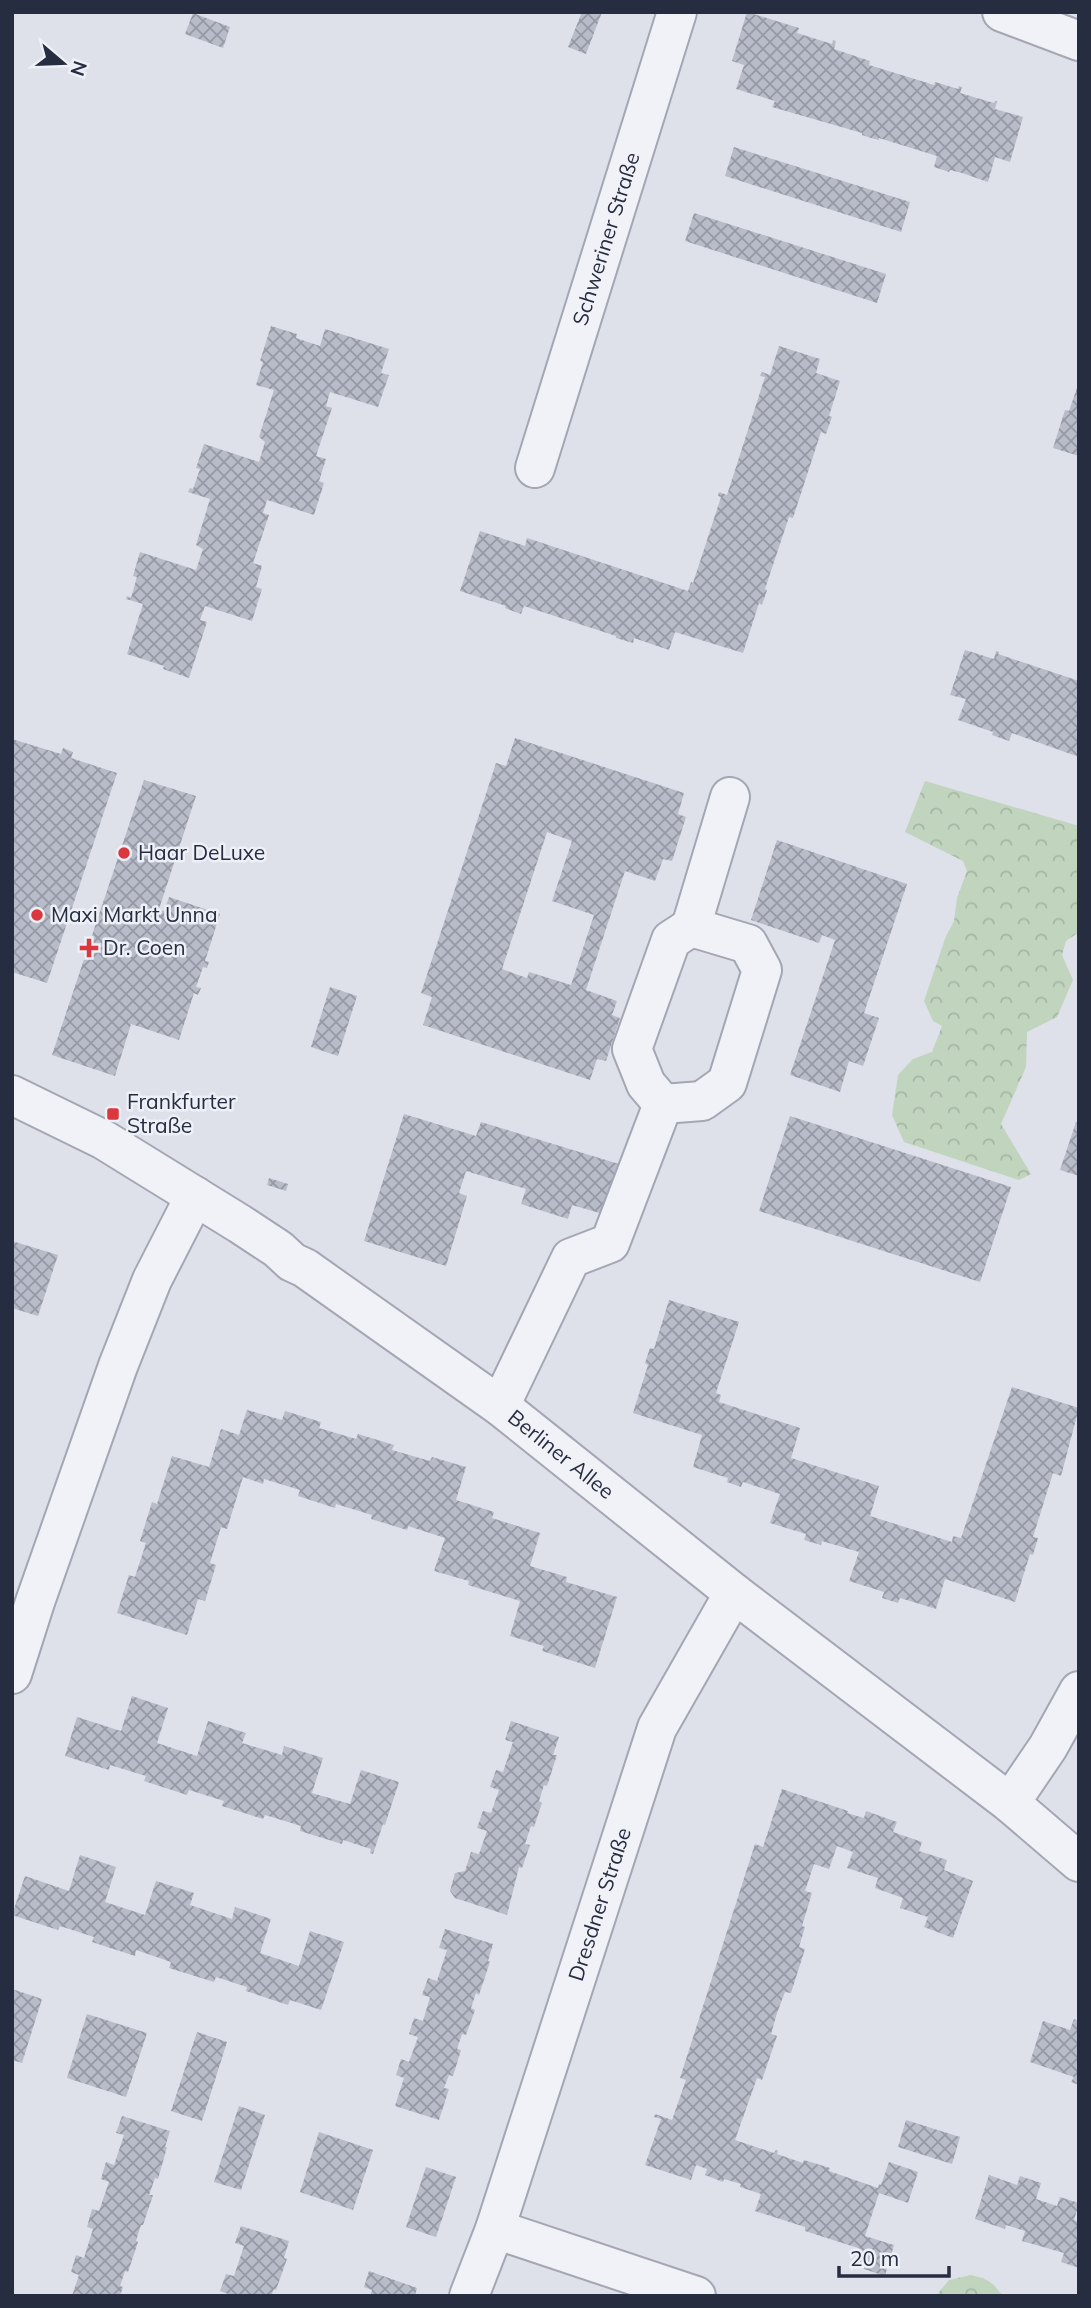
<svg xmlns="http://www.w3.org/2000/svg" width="1091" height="2308" font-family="Mulish,sans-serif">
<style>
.park{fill:url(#park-crowns)}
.building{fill:url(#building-cross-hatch);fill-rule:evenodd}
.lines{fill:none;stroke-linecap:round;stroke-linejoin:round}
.minor-casing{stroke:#a3a7b3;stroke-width:42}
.minor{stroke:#f1f2f7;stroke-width:38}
.poi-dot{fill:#da373f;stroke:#edf0f6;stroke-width:2.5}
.labels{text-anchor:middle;stroke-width:5;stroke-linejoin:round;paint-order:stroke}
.street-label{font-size:21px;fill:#262d41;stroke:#edf0f6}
.poi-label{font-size:21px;fill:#262d41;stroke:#edf0f6;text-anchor:start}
</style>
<defs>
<pattern id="park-crowns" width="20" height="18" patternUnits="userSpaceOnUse" patternTransform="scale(1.75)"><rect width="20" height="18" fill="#c1d4be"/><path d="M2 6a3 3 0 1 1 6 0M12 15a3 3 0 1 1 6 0" fill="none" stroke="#a6b6a4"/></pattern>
<pattern id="building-cross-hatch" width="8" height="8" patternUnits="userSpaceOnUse" patternTransform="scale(1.75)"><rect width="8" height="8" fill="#b8bcc9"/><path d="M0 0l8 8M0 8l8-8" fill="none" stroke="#9599a5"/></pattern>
</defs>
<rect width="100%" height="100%" fill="#dee1e9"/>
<g class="park">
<path d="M 925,781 L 1079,826 L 1079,932 L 1066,941 L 1062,955 L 1073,980 L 1057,1017 L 1027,1032 L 1026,1067 L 1001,1124 L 1031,1174 L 1019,1180 L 904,1142 L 892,1115 L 898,1075 L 913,1059 L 932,1052 L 942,1026 L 933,1021 L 924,1001 L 946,936 L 954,921 L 957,898 L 967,871 L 963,861 L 905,832 Z"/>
<path d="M 971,2275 C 985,2278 994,2282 1002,2296 L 936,2296 L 949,2280 Z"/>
</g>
<g class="building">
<path d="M 582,12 L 602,12 L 586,54 L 568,47 Z"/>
<path d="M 747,12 L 799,28 L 797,33 L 832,44 L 833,40 L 836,41 L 834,49 L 870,61 L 869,65 L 934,85 L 935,82 L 958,89 L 959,86 L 962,87 L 960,93 L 994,103 L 995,101 L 997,101 L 995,109 L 1023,117 L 1010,162 L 995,157 L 988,182 L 962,173 L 950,170 L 949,172 L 934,167 L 937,156 L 879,138 L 879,140 L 871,138 L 862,135 L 862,133 L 772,107 L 775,101 L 736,89 L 744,65 L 732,61 Z"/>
<path d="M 193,13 L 230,27 L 223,48 L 185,34 Z"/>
<path d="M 734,147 L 910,202 L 901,232 L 725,176 Z"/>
<path d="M 694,213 L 886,274 L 877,303 L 685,241 Z"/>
<path d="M 271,326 L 297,334 L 296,338 L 320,346 L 325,329 L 389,349 L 381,373 L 389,375 L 378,407 L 330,392 L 326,406 L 332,408 L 316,456 L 326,459 L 319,481 L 324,483 L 314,515 L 267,500 L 263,513 L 269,515 L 253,563 L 262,566 L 256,587 L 262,589 L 252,621 L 205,606 L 200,620 L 207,622 L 189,678 L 163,669 L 164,666 L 127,654 L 143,604 L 126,599 L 127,596 L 131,598 L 137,577 L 133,576 L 140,552 L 196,570 L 203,549 L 196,545 L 210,499 L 188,492 L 190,488 L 193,489 L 200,469 L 196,468 L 204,444 L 259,462 L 265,442 L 259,437 L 274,390 L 256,385 L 263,362 L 260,361 Z"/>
<path d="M 779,346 L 820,359 L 816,373 L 840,381 L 829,416 L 832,417 L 826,434 L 821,432 L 793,518 L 789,517 L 765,589 L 767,590 L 762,605 L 759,603 L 743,653 L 675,632 L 669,650 L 634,638 L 633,643 L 616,638 L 616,636 L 524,606 L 521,614 L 505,608 L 506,606 L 460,591 L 480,531 L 525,546 L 527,538 L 688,591 L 691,582 L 693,583 L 721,497 L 718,496 L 719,492 L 727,495 L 765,377 L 760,376 L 762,372 L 770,375 Z"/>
<path d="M 1079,382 L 1079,456 L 1053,448 L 1065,410 L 1069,411 Z"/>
<path d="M 965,650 L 994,659 L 996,651 L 999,652 L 998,654 L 1079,681 L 1079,757 L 1012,733 L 1009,741 L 992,735 L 993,732 L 958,720 L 966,699 L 950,695 Z"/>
<path d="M 515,738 L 684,793 L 678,814 L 686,817 L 672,861 L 663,859 L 655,881 L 625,871 L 586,990 L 617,1001 L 612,1015 L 620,1018 L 606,1061 L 597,1059 L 590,1080 L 423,1025 L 432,997 L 421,993 L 496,763 L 506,766 ZM 547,832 L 572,841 L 552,901 L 594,915 L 571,985 L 529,972 L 527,978 L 502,969 Z"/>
<path d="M 12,739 L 61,754 L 63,748 L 73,752 L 71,758 L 117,773 L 47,983 L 12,972 Z"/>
<path d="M 144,780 L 196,796 L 159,909 L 164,911 L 169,897 L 220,914 L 205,961 L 209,962 L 207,968 L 203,967 L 196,987 L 201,988 L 198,995 L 194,993 L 179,1040 L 131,1024 L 115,1076 L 52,1055 Z"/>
<path d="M 777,840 L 907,884 L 864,1013 L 879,1018 L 863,1066 L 849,1061 L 840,1092 L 790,1075 L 835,940 L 822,935 L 819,943 L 751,920 Z"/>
<path d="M 330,987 L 357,996 L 338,1056 L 311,1047 Z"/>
<path d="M 404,1114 L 476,1136 L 481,1122 L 619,1164 L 603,1214 L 572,1205 L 568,1219 L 521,1204 L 526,1189 L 466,1171 L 459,1193 L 467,1196 L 446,1266 L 364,1241 Z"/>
<path d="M 790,1116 L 1011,1187 L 980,1282 L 759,1211 Z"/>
<path d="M 1076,1122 L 1079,1123 L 1079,1176 L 1060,1170 Z"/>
<path d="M 269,1178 L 288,1184 L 286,1191 L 267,1185 Z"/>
<path d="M 12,1241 L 58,1255 L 38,1316 L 12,1308 Z"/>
<path d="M 669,1300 L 739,1322 L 716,1393 L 721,1395 L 719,1402 L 800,1428 L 791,1458 L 879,1486 L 870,1516 L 952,1542 L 953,1536 L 961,1538 L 1012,1387 L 1079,1408 L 1061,1476 L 1053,1473 L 1033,1537 L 1038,1538 L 1033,1555 L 1030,1554 L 1015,1602 L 945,1579 L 936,1609 L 900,1598 L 898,1603 L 882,1598 L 884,1592 L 849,1581 L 859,1552 L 822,1541 L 821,1545 L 804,1540 L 806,1534 L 770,1523 L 780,1494 L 743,1482 L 741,1487 L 727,1482 L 728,1478 L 693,1467 L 702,1435 L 633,1413 L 648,1365 L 645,1363 L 650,1348 L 654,1349 Z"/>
<path d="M 247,1410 L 282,1420 L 285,1411 L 321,1422 L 319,1428 L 356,1439 L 358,1434 L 394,1445 L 392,1450 L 430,1461 L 432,1457 L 466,1467 L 456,1500 L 494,1512 L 492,1518 L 540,1533 L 530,1566 L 567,1577 L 566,1582 L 617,1597 L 595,1668 L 542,1651 L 544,1646 L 510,1636 L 520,1601 L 468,1585 L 469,1581 L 434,1571 L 445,1538 L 408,1526 L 407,1530 L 371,1519 L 372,1515 L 336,1504 L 335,1508 L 298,1496 L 300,1490 L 264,1479 L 263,1484 L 243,1477 L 227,1529 L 221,1527 L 210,1563 L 216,1565 L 205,1601 L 198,1599 L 187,1635 L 117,1613 L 129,1575 L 135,1577 L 146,1543 L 140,1541 L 152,1502 L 157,1504 L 172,1456 L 209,1467 L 221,1429 L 239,1435 Z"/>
<path d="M 132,1696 L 168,1708 L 157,1743 L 197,1756 L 208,1721 L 246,1733 L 242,1743 L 282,1755 L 284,1746 L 323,1758 L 312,1793 L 350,1804 L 361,1770 L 399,1782 L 385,1825 L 383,1824 L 373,1854 L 370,1853 L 371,1849 L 343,1840 L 342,1844 L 300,1831 L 301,1826 L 265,1815 L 263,1819 L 222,1806 L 224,1801 L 189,1790 L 187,1795 L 144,1781 L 146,1776 L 110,1765 L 109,1770 L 65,1756 L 77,1717 L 121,1731 Z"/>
<path d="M 511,1721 L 559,1737 L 553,1755 L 557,1755 L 547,1786 L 544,1785 L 539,1801 L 542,1803 L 534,1827 L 531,1826 L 525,1844 L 530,1845 L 522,1868 L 519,1867 L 507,1915 L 455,1898 L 450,1891 L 455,1873 L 465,1871 L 471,1852 L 479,1854 L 487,1831 L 477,1828 L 483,1811 L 491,1813 L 499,1790 L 490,1787 L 496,1770 L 503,1772 L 513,1742 L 505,1740 Z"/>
<path d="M 782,1789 L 848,1811 L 847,1813 L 864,1818 L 866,1811 L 897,1822 L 893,1832 L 922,1842 L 919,1851 L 947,1860 L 944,1870 L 973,1881 L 953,1938 L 924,1927 L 928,1917 L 900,1908 L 903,1898 L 875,1888 L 878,1878 L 847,1868 L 853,1852 L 837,1846 L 829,1869 L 814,1864 L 805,1891 L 812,1893 L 802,1926 L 805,1927 L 799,1947 L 805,1949 L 791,1993 L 785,1992 L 777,2013 L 771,2034 L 777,2036 L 762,2080 L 757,2078 L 735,2140 L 774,2153 L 776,2150 L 778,2151 L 777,2154 L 803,2163 L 804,2160 L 830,2168 L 829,2171 L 878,2188 L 879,2184 L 881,2185 L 889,2162 L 918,2172 L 908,2203 L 879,2193 L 865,2236 L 894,2245 L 885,2276 L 855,2266 L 861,2249 L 805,2231 L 805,2227 L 755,2211 L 761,2194 L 740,2187 L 741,2184 L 724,2179 L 723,2182 L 705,2175 L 707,2169 L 696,2165 L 691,2180 L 645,2165 L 661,2119 L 654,2117 L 655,2114 L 672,2120 L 686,2080 L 680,2078 L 755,1844 L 763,1847 Z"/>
<path d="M 80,1855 L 116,1867 L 105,1902 L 145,1915 L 156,1881 L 194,1893 L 190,1905 L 232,1919 L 235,1907 L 271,1919 L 260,1953 L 299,1966 L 310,1931 L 344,1942 L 321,2010 L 290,2000 L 288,2005 L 246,1991 L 247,1987 L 216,1977 L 214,1982 L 169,1968 L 171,1962 L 136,1950 L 135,1956 L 92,1942 L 94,1937 L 60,1926 L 58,1930 L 12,1915 L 25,1876 L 69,1891 Z"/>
<path d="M 445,1929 L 493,1944 L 488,1961 L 490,1962 L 479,1995 L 476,1993 L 471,2008 L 475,2010 L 466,2035 L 462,2034 L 457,2049 L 461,2050 L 453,2076 L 449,2075 L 444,2088 L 449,2089 L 439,2120 L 395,2106 L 404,2078 L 396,2075 L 401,2059 L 409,2062 L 418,2037 L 409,2034 L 414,2018 L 423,2021 L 430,1997 L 422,1995 L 428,1978 L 437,1981 L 447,1950 L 439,1948 Z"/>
<path d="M 12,1989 L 42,1999 L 22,2063 L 12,2060 Z"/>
<path d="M 87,2014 L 147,2033 L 126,2097 L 67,2078 Z"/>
<path d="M 1074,2019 L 1079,2021 L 1079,2085 L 1071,2082 L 1074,2077 L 1030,2062 L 1043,2021 L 1070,2030 Z"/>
<path d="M 197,2032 L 227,2042 L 202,2121 L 171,2111 Z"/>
<path d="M 239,2106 L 265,2115 L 241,2190 L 214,2182 Z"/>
<path d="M 122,2116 L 170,2131 L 165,2147 L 167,2147 L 158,2179 L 155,2178 L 149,2195 L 153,2195 L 143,2225 L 141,2225 L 136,2241 L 138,2242 L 128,2272 L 125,2271 L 120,2286 L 123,2287 L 120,2296 L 72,2296 L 79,2275 L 71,2272 L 76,2255 L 84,2258 L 93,2229 L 87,2227 L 92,2209 L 99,2211 L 109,2182 L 101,2179 L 106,2162 L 114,2165 L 124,2135 L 116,2133 Z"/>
<path d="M 906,2120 L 960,2137 L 952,2164 L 898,2147 Z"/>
<path d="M 319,2132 L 373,2150 L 353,2210 L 300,2192 Z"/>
<path d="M 426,2167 L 456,2177 L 436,2237 L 406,2227 Z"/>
<path d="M 989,2175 L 1017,2185 L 1020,2176 L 1041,2183 L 1036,2199 L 1057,2206 L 1060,2197 L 1079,2203 L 1074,2220 L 1079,2222 L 1079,2268 L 1061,2262 L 1064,2253 L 1022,2241 L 1025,2231 L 1006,2225 L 1005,2229 L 975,2219 Z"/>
<path d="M 241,2226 L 289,2241 L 284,2258 L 287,2259 L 276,2290 L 274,2289 L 271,2296 L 228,2296 L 228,2294 L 220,2291 L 226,2274 L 234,2276 L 244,2246 L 235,2243 Z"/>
<path d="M 369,2271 L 417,2288 L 415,2296 L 370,2296 L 372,2290 L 364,2287 Z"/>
</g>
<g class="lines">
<g class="minor-casing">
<g id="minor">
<path d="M 1002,12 L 1079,41"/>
<path id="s1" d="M 535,468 L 677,12"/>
<path d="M 691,927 L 748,944 L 762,970 L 727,1083 L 702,1101 L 663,1104 L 646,1084 L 632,1049 L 671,940 Z"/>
<path d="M 691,927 L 730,797"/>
<path id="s2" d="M 12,1095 L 104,1140 L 240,1224 L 278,1249 L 292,1262 L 305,1268 L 500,1406 L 734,1593 L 1010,1803 L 1079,1862"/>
<path d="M 500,1406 L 571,1258 L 610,1243 L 663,1104"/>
<path d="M 12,1674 L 35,1602 L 118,1366 L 152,1280 L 195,1196"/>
<path d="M 1010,1803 L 1048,1747 L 1079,1691"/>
<path d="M 495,2229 L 696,2296"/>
<path id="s3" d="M 469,2296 L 495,2229 L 657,1728 L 734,1593"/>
</g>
</g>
<use href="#minor" class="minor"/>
</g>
<g class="poi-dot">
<circle cx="124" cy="853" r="7"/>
<circle cx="37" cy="915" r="7"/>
<path d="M85.5 937.5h7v7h7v7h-7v7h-7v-7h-7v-7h7z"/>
<rect x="106" y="1107" width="14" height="14" rx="3.5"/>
</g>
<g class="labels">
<g class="street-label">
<text dy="7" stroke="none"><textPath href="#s1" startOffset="240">Schweriner Straße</textPath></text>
<text dy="7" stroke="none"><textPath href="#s2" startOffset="658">Berliner Allee</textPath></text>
<text dy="7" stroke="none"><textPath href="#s3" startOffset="413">Dresdner Straße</textPath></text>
</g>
<g class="poi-label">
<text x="138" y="860">Haar DeLuxe</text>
<text x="51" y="922">Maxi Markt Unna</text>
<text x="103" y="955">Dr. Coen</text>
<text x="127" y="1109">Frankfurter<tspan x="127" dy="24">Straße</tspan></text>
</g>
</g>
<rect width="1091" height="2308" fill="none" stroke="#262d41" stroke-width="28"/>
<g transform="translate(63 63) rotate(109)" stroke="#edf0f6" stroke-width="5" paint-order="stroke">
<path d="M0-5L12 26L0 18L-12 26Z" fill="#262d41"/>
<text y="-10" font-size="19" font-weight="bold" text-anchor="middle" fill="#262d41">N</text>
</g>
<path d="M839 2266v10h110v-10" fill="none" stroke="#262d41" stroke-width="3.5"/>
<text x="850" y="2266" font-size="21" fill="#262d41" stroke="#edf0f6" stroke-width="5" paint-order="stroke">20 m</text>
</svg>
